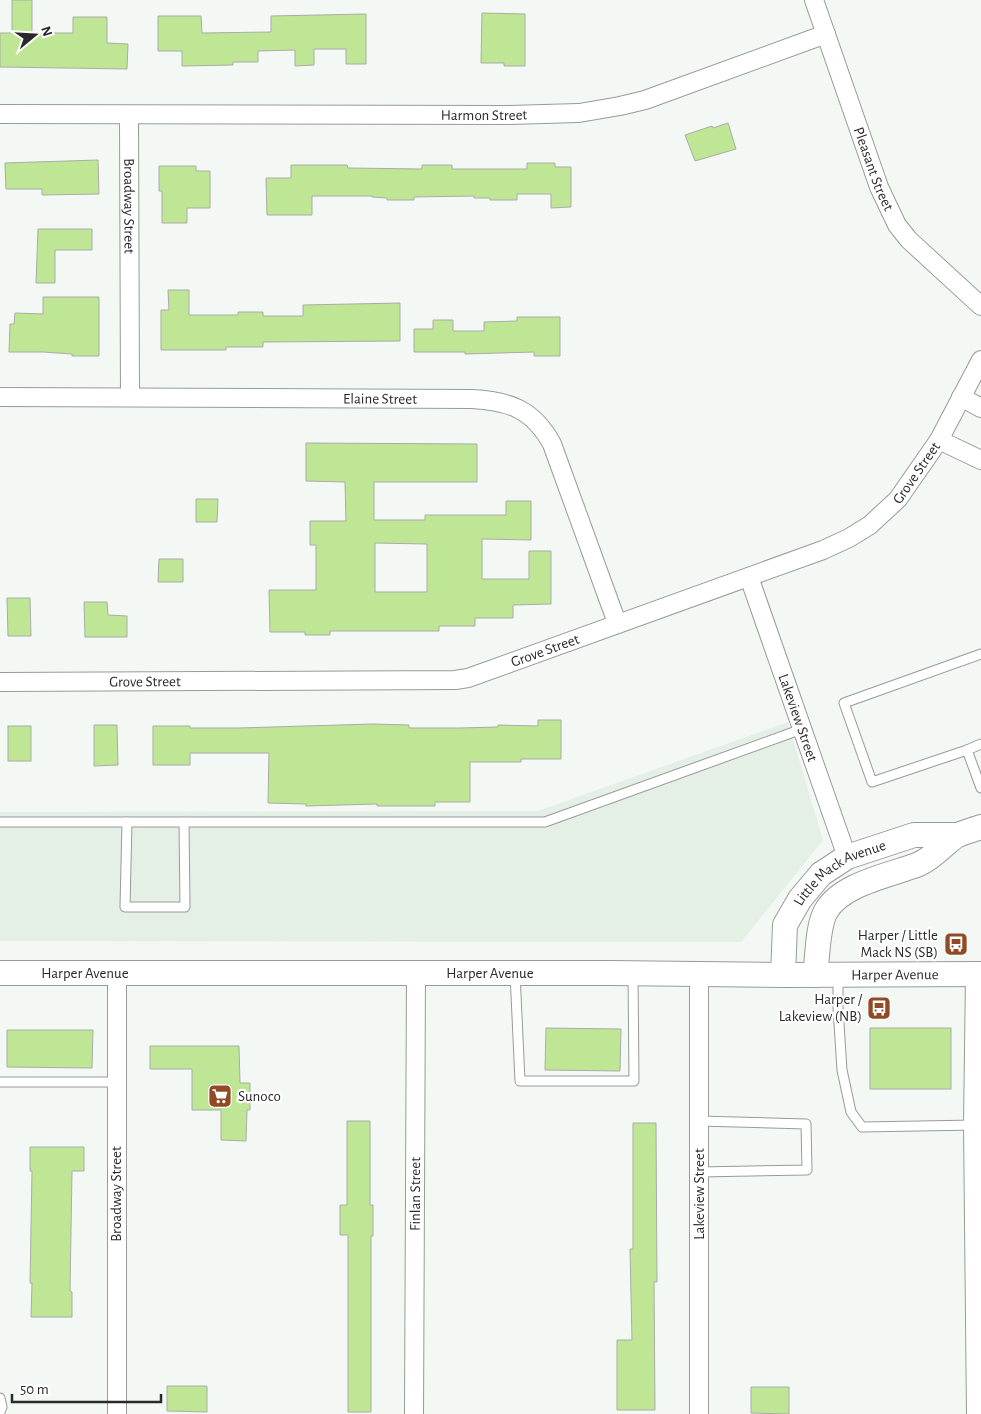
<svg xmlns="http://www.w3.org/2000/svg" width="981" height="1414" font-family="'Alegreya Sans',sans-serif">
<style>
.built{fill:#e4efe6}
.building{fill:#bfe694;stroke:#aaaca8;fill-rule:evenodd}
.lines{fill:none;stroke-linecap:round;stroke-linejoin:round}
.lane-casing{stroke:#989b98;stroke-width:11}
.street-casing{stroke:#989b98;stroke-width:20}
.secondary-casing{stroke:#989b98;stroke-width:26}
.lane{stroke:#fff;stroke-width:9}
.street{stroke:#fff;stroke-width:18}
.secondary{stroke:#fff;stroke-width:24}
.labels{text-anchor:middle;stroke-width:4.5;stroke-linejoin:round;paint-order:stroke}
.street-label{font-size:15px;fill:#282928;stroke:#fff}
.poi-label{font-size:15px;fill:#282928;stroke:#fff;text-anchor:end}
</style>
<rect width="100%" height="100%" fill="#f3f8f4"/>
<path class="built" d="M 788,722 L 823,840 L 741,942 L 0,941 L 0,812 L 538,811 Z"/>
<g class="building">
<path d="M 12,0 L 32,0 L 32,33 L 73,33 L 73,17 L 107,17 L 107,43 L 128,44 L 127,69 L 0,67 L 0,33 L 12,33 Z"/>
<path d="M 482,13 L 525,14 L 525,66 L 504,66 L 504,63 L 481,63 Z"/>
<path d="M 366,14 L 366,64 L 346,64 L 346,49 L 314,49 L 314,65 L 295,66 L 295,50 L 258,51 L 258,62 L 233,62 L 233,65 L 182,66 L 182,51 L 158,51 L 158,16 L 201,16 L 202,33 L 271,32 L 271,16 Z"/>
<path d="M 728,123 L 736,149 L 695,161 L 685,135 L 712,126 L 713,128 Z"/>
<path d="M 98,160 L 99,194 L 42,195 L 42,189 L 6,189 L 5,163 Z"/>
<path d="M 527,163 L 555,163 L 555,167 L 571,167 L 571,207 L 551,208 L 551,194 L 517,194 L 517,200 L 490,200 L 490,198 L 474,198 L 474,196 L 414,197 L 414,200 L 387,200 L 387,198 L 372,197 L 372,196 L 312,196 L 312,215 L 267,215 L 266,178 L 291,178 L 291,165 L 347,165 L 348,168 L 422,169 L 422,165 L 452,165 L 452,169 L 527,169 Z"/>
<path d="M 159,166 L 196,166 L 196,171 L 210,171 L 210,208 L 187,208 L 187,223 L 162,223 L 162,191 L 159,191 Z"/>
<path d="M 38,229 L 92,229 L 92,250 L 55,250 L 55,283 L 36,283 Z"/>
<path d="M 168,290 L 189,290 L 189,315 L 238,315 L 238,312 L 263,312 L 263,316 L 303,316 L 303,305 L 400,303 L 400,341 L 263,342 L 263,347 L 226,347 L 226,350 L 161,350 L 161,310 L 169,310 Z"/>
<path d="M 43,297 L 99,297 L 99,356 L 72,356 L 72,354 L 43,352 L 9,352 L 10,324 L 14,324 L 15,313 L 43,314 Z"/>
<path d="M 517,317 L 560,317 L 560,356 L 534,356 L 534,352 L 465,354 L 465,352 L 414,352 L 414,329 L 433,329 L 433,320 L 453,320 L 453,331 L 484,331 L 484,322 L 517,321 Z"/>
<path d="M 306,443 L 477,444 L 477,482 L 374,482 L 374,520 L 425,520 L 425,515 L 506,515 L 506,501 L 531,501 L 531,540 L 482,539 L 482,579 L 529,579 L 529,551 L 551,551 L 551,604 L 513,605 L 513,618 L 475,618 L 475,626 L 439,626 L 439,631 L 330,631 L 330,635 L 305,635 L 305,632 L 270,632 L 269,590 L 316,590 L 316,545 L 310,545 L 310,521 L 346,521 L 345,482 L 306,481 ZM 375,543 L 427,544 L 427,592 L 375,592 Z"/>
<path d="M 196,499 L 218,499 L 217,522 L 196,522 Z"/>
<path d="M 159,559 L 183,559 L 183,582 L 158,582 Z"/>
<path d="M 7,598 L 30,598 L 31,636 L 8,636 Z"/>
<path d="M 84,602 L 107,602 L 108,615 L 127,616 L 127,637 L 85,637 Z"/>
<path d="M 538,720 L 561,720 L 561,759 L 521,759 L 521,762 L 470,762 L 470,802 L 435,802 L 435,806 L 377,806 L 377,804 L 306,806 L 306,804 L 268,803 L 269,753 L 190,753 L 190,765 L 153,765 L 153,726 L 190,726 L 190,728 L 238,728 L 373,724 L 409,725 L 409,728 L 459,728 L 498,727 L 498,725 L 538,726 Z"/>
<path d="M 94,725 L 117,725 L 118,765 L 94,766 Z"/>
<rect x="8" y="726" width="23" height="35"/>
<path d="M 546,1028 L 621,1029 L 620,1071 L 545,1070 Z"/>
<rect x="870" y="1028" width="81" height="61"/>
<path d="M 7,1030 L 93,1030 L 92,1068 L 7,1067 Z"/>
<path d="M 150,1046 L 239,1046 L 240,1083 L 250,1083 L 250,1110 L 247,1110 L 246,1141 L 221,1140 L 221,1110 L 192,1110 L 192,1069 L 150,1069 Z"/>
<path d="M 347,1121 L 370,1121 L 370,1205 L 373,1205 L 373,1236 L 371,1236 L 371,1412 L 348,1412 L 348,1235 L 340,1235 L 340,1205 L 347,1205 Z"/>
<path d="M 633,1123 L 656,1123 L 657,1282 L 654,1282 L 655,1410 L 617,1410 L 617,1340 L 632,1340 L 630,1249 L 633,1249 Z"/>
<path d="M 30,1147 L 84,1147 L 84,1171 L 72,1171 L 70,1291 L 72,1292 L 72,1317 L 31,1317 L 32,1283 L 30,1283 L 32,1171 L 30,1171 Z"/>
<path d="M 167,1386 L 207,1386 L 207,1412 L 167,1411 Z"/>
<path d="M 751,1387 L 789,1387 L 789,1414 L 751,1413 Z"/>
</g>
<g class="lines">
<g class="lane-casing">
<g id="lane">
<path d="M 981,654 L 844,703 L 872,782 L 967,750 L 981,788"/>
<path d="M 967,750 L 981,744"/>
<path d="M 0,822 L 545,822 L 802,729"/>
<path d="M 127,822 L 125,907 L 185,907 L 184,822"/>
<path d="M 515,973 L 520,1081 L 634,1081 L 633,974"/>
<path d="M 838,976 L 838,1008 L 842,1070 L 851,1112 L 862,1127 L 976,1125"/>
<path d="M 0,1082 L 116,1082"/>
<path d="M 699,1121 L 806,1124 L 807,1170 L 699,1172"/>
<path d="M 0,1398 L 2,1407 L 0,1412"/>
</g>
</g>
<g class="street-casing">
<g id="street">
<path id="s1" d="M 814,0 L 879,187 L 897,225 L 909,240 L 981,306"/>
<path id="s2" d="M 0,114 L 509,115 L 579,113 L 620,106 L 645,100 L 826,34"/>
<path id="s3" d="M 129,115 L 130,397"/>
<path id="s4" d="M 0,397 L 472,399 C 509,401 533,409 552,444 L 617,623"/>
<path d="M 961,397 L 981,408"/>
<path d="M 939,440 L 981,460"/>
<path id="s5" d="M 749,577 L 847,857"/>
<path id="s6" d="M 0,682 L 455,680 L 468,678 L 823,550 L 849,538 L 870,525 L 898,499 L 939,440 L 981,360"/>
<path d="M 117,974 L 117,1414"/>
<path d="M 699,974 L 699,1414"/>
<path d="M 975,975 L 973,1125 L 976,1414"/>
<path id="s7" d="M 414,1414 L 416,973"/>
</g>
</g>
<g class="secondary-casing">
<g id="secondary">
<path id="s8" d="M 0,973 L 610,973 L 783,975 L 981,974"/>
<path id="s9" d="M 783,975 L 785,925 L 800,899 L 821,874 L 847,857 L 914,835 L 957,835"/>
<path d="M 815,975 C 818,956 817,927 826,911 C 842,883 892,875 919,864 C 933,858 944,844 956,836 C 963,832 973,830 981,827"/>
</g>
</g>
<use href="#lane" class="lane"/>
<use href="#street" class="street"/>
<use href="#secondary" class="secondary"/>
</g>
<defs>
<g id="bus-square" transform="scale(1.25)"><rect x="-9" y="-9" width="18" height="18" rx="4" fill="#914a26" stroke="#fff"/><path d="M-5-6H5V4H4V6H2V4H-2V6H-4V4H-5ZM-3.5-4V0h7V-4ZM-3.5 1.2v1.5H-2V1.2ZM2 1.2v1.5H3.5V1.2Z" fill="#fff"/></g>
<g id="supermarket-square" transform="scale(1.25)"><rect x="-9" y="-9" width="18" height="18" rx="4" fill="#914a26" stroke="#fff"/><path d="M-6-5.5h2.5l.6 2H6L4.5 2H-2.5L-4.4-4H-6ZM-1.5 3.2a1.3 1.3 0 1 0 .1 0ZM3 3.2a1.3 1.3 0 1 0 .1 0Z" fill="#fff"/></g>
</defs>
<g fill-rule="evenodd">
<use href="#bus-square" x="956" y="944"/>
<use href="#bus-square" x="879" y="1008"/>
<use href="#supermarket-square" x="220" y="1096"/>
</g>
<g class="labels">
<g class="street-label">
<text dy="5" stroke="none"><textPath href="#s2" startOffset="484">Harmon Street</textPath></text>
<text dy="5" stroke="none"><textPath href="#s1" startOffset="179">Pleasant Street</textPath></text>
<text dy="5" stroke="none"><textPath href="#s3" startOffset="91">Broadway Street</textPath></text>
<text dy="5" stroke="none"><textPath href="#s4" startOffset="380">Elaine Street</textPath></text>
<text dy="5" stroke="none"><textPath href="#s6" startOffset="969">Grove Street</textPath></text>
<text dy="5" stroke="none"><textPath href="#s6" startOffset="550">Grove Street</textPath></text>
<text dy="5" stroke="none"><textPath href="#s6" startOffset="145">Grove Street</textPath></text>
<text dy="5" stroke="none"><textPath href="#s5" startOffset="149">Lakeview Street</textPath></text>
<text dy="5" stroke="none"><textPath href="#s9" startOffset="129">Little Mack Avenue</textPath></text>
<text dy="5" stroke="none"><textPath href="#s8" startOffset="85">Harper Avenue</textPath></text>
<text dy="5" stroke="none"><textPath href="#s8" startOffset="490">Harper Avenue</textPath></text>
<text dy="5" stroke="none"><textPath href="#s8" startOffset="895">Harper Avenue</textPath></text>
<text transform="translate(116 1194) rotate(-90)" y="5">Broadway Street</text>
<text dy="5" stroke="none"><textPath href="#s7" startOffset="220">Finlan Street</textPath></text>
<text transform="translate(699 1194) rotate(-90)" y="5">Lakeview Street</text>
</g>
<g class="poi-label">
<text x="938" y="940">Harper / Little<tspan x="938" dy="17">Mack NS (SB)</tspan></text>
<text x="862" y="1004">Harper /<tspan x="862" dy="17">Lakeview (NB)</tspan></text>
<text x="238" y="1101" text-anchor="start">Sunoco</text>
</g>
</g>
<g transform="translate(35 35) rotate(72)" stroke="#ffffff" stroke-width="4" paint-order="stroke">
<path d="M0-4L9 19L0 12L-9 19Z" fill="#282928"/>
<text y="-8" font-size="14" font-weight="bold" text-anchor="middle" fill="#282928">N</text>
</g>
<path d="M12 1394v8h149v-8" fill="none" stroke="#282928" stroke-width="2.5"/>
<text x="20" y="1394" font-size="15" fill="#282928" stroke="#ffffff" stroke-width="4" paint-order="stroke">50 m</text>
</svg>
